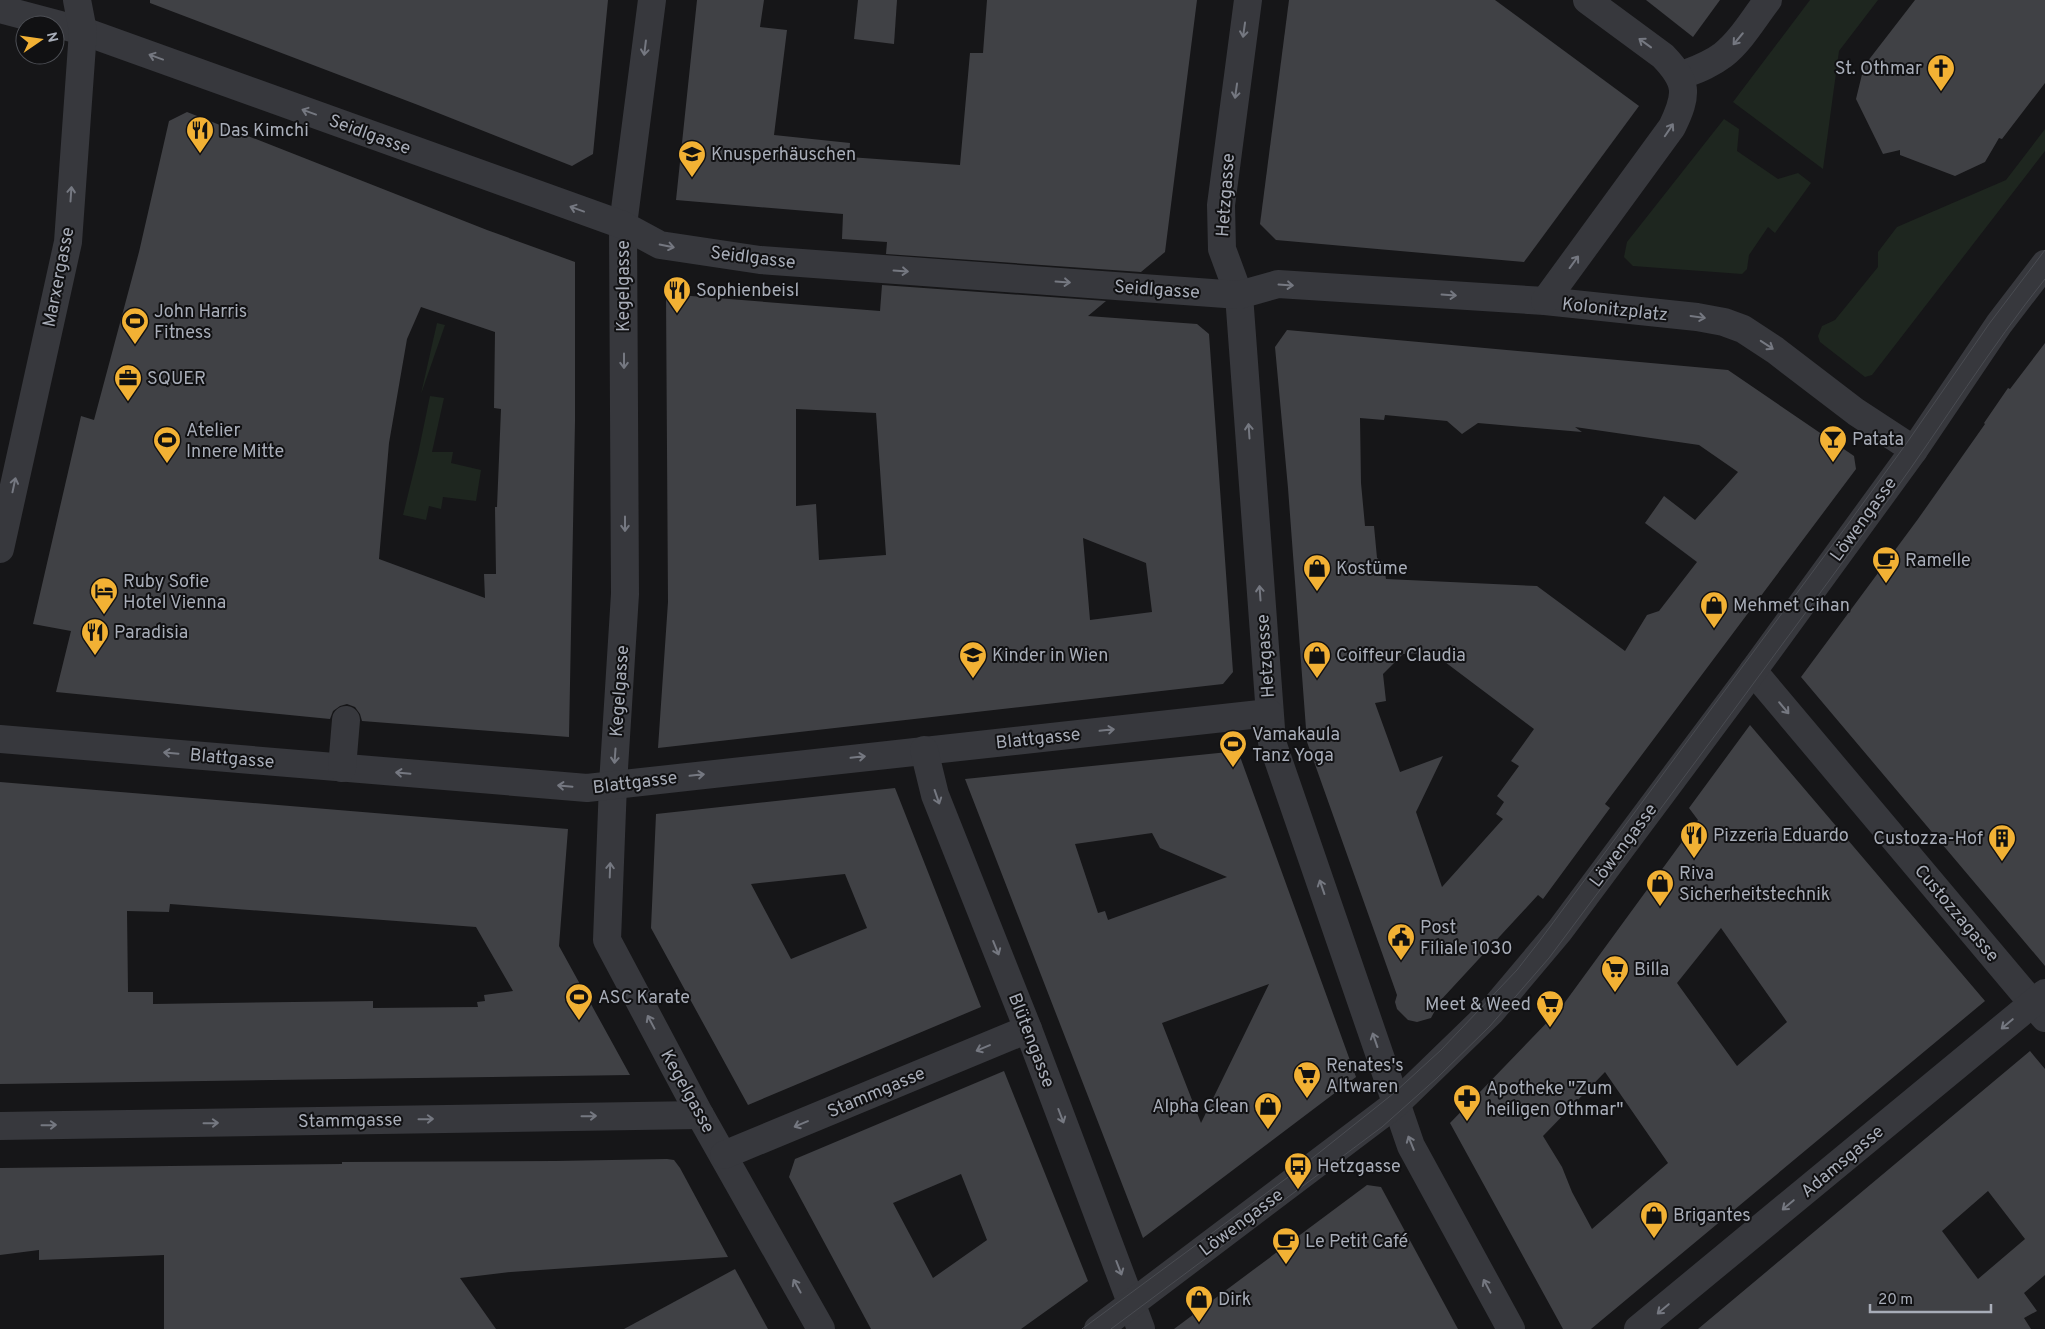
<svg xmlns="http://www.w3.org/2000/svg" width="2045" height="1329" font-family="Overpass,sans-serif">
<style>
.green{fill:#1e261f}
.building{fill:#404145;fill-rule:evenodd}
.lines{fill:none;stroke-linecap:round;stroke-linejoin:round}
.minor{stroke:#37383d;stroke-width:28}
.tram{stroke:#4a4c52;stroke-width:1}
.oneway{stroke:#757881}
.labels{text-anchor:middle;stroke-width:4;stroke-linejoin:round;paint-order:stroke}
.poi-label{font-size:18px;fill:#a8adb8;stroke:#111113;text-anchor:start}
.street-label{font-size:18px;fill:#a8adb8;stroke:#111113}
</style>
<rect width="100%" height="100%" fill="#161618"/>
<g class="green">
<path d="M 1810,0 L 1878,0 L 1839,51 L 1823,169 L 1733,102 Z"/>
<path d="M 1724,119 L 1739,129 L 1737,151 L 1778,179 L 1798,173 L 1811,183 L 1775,233 L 1768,227 L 1749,255 L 1747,269 L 1742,274 L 1633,266 L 1624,257 L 1627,242 Z"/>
<path d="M 2045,129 L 2045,151 L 1872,375 L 1865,377 L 1820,342 L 1818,336 L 1822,326 L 1835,320 L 1878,267 L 1878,252 L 1897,227 L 2006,180 Z"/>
<path d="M 437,323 L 445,325 L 421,394 Z"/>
<path d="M 430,396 L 444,398 L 432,452 L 453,452 L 451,463 L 481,470 L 476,501 L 443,497 L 441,509 L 429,506 L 426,520 L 403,515 L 418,454 Z"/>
</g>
<g class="building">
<path d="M 150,0 L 608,0 L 593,154 L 572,166 L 418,105 L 150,3 Z"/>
<path d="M 697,0 L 764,0 L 760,27 L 787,30 L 774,135 L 850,143 L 849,157 L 960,165 L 970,53 L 983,53 L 987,0 L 1197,0 L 1165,252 L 1141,272 L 886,254 L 887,242 L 842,239 L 843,214 L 676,200 Z"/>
<path d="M 858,0 L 897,0 L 894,44 L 854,39 Z"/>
<path d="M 1289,0 L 1495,0 L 1639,106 L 1524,262 L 1276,240 L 1260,224 Z"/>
<path d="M 1646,0 L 1720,0 L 1693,37 Z"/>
<path d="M 1915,0 L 2045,0 L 2045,83 L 2002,139 L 1999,138 L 1985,162 L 1955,176 L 1900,155 L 1900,150 L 1883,154 L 1856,99 L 1864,66 Z"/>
<path d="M 187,112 L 487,230 L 575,262 L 575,421 L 569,737 L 362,721 L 360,714 L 355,707 L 347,704 L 340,706 L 333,711 L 330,719 L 56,692 L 71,631 L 33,624 L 81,416 L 94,420 L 139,252 L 169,121 ZM 421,307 L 495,332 L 494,408 L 501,409 L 497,507 L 495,507 L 496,574 L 484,574 L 485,598 L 379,559 L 389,443 L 407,339 Z"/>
<path d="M 882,285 L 1106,301 L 1088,316 L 1197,324 L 1209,334 L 1233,672 L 1223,684 L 658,748 L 668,602 L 666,294 L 880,311 ZM 796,409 L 876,413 L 886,555 L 819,560 L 816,504 L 796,506 ZM 1083,538 L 1146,563 L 1152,612 L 1090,620 Z"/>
<path d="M 1287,330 L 1728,370 L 1854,456 L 1856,469 L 1605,804 L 1610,808 L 1543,899 L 1538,895 L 1440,1001 L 1431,1018 L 1417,1022 L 1408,1020 L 1397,1009 L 1395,1002 L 1397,995 L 1307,742 L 1288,488 L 1275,347 ZM 1385,415 L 1447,421 L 1462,434 L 1478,423 L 1582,432 L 1575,427 L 1699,445 L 1738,472 L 1695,520 L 1664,496 L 1645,523 L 1697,562 L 1659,611 L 1647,615 L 1625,651 L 1537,586 L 1386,579 L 1383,562 L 1377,558 L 1374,526 L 1365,526 L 1361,483 L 1360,418 L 1384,420 ZM 1433,653 L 1534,729 L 1511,761 L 1519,766 L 1497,796 L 1504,802 L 1496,814 L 1503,819 L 1442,887 L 1416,812 L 1443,756 L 1400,772 L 1375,703 L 1386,701 L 1383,674 L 1403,654 Z"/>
<path d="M 2045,343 L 2045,966 L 1801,677 L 1918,519 L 1985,424 L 1984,423 L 2008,388 L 2010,389 Z"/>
<path d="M 1750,725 L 1985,1001 L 1591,1329 L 1563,1329 L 1450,1123 L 1560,1009 L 1698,820 L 1689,808 ZM 1721,928 L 1787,1022 L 1737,1066 L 1677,983 ZM 1605,1072 L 1668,1163 L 1592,1229 L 1572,1192 L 1562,1167 L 1543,1136 Z"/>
<path d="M 1238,751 L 1356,1077 L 1143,1238 L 965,779 ZM 1152,833 L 1160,848 L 1227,877 L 1108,920 L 1105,911 L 1098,913 L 1075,844 ZM 1269,984 L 1201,1123 L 1162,1023 Z"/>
<path d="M 0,782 L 568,829 L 559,946 L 630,1075 L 0,1084 ZM 170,904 L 476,927 L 513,991 L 484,995 L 485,1001 L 477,1002 L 478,1007 L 373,1008 L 373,1001 L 153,1004 L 153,992 L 128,992 L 127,911 L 169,912 Z"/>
<path d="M 895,788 L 981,1007 L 748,1105 L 651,928 L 656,814 ZM 845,874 L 867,928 L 791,959 L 751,884 Z"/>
<path d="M 2030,1051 L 2045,1069 L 2045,1275 L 2024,1293 L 2037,1311 L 2024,1318 L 2031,1329 L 1698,1329 ZM 1988,1191 L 2025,1239 L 1978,1279 L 1942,1231 Z"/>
<path d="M 1004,1071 L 1088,1281 L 1021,1329 L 871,1329 L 789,1177 L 795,1159 ZM 961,1174 L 987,1240 L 933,1278 L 893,1203 Z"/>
<path d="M 667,1159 L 674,1160 L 680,1168 L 728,1257 L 511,1272 L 460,1278 L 496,1329 L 164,1329 L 164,1255 L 39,1260 L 39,1250 L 0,1255 L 0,1168 L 342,1164 L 342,1162 L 555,1161 Z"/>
<path d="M 1367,1185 L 1381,1187 L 1458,1329 L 1174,1329 Z"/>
<path d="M 735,1269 L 768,1329 L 624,1329 Z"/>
</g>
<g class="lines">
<g class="minor">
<path d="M 652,0 L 623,225 L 625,594 L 613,784 L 607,940 L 700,1115 L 821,1329"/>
<path d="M 1248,0 L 1221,205 L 1222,249 L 1239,295 L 1272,742 L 1411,1146 L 1511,1329"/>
<path d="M 0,9 L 83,31 L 623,225 L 660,245 L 760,260 L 1239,295 L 1278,284 L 1545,301 L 1697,317 L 1724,322 L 1743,329 L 1775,350 L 1856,412 L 1914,450"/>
<path d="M 1680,76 C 1695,70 1710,65 1723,55 C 1741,41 1754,18 1768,0"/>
<path d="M 1545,301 L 1672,127 C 1688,94 1688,82 1663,56 L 1587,0"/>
<path d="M 0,549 L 68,242 L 83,31 L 77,0"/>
<path d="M 1753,671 L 2045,1018"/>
<path d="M 0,739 L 587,788 L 1269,713"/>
<path d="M 924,750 L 935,795 L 1028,1029 L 1141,1329"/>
<path d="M 342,768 L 346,720"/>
<path d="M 0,1126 L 700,1115"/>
<path d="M 724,1155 L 1028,1029"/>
<path d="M 1098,1329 L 1397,1103 L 1491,1012 L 1560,930 L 1753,671 L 1914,450 L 1999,324 L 2045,264"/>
<path d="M 1638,1329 L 2045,993"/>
</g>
<g class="tram">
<path d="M 1082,1329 L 1295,1172 L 1394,1093 L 1441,1050 L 1517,970 L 1538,943 L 1848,524 L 1906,444 L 1989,324 L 2045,250"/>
<path d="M 1111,1329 L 1382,1127 L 1437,1078 L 1490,1026 L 1549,958 C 1664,805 1778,651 1891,496 C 1943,424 1990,348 2045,279"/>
</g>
</g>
<defs><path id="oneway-shaft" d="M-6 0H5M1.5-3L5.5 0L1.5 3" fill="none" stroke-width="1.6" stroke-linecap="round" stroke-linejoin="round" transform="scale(1.25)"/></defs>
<g class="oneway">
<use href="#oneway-shaft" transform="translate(1244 30) rotate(98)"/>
<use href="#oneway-shaft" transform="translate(1738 39) rotate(130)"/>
<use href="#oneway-shaft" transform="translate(1645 43) rotate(-144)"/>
<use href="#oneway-shaft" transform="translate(645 48) rotate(97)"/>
<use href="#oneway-shaft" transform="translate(156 57) rotate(-160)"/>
<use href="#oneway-shaft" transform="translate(1236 91) rotate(98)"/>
<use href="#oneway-shaft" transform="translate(309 112) rotate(-160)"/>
<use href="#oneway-shaft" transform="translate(1669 130) rotate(-56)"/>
<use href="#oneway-shaft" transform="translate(71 194) rotate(-86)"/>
<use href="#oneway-shaft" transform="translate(577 209) rotate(-160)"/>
<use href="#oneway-shaft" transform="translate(667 246) rotate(11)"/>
<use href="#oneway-shaft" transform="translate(1574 262) rotate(-54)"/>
<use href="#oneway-shaft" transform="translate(901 271) rotate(4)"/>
<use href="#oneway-shaft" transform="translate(1063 282) rotate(4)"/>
<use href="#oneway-shaft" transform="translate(1286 285) rotate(4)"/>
<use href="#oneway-shaft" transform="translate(1449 295) rotate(4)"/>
<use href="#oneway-shaft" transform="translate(1698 317) rotate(8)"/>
<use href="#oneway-shaft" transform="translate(1767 345) rotate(33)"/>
<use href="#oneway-shaft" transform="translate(624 361) rotate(90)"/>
<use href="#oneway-shaft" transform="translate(1249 431) rotate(-94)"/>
<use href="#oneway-shaft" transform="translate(14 485) rotate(-78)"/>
<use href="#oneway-shaft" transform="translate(625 524) rotate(90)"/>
<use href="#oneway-shaft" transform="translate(1260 593) rotate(-94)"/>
<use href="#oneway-shaft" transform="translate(1784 708) rotate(50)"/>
<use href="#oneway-shaft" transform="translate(1107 730) rotate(-6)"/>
<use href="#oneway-shaft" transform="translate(171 753) rotate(-175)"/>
<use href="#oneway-shaft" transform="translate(615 756) rotate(94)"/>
<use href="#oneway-shaft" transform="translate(858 757) rotate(-6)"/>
<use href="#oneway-shaft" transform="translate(403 773) rotate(-175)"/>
<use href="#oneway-shaft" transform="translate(697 775) rotate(-6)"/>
<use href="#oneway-shaft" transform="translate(565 786) rotate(-175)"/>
<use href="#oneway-shaft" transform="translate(937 797) rotate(71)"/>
<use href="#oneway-shaft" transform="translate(610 870) rotate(-88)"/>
<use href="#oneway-shaft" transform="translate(1322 887) rotate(-109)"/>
<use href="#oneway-shaft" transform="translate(996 948) rotate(68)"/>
<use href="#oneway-shaft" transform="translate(651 1022) rotate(-118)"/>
<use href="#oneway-shaft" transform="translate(2007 1024) rotate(140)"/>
<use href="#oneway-shaft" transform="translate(1375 1040) rotate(-109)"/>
<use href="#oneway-shaft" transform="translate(983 1048) rotate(157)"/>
<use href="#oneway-shaft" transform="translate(589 1116) rotate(-1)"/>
<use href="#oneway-shaft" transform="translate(1061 1116) rotate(69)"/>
<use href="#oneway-shaft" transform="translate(426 1119) rotate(-1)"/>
<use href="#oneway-shaft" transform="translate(211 1123) rotate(-1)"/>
<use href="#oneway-shaft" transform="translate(801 1124) rotate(157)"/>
<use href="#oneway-shaft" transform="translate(49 1125) rotate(-1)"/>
<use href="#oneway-shaft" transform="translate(1411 1143) rotate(-112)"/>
<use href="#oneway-shaft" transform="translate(1788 1205) rotate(140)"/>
<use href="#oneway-shaft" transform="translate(1119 1268) rotate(69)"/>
<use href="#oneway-shaft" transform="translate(797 1286) rotate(-119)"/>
<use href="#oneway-shaft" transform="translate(1487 1286) rotate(-118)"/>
<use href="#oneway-shaft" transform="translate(1663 1309) rotate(140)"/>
</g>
<defs>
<g id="church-pin" transform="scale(1.4375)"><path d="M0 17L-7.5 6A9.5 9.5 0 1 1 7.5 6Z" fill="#f2b134" stroke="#111113"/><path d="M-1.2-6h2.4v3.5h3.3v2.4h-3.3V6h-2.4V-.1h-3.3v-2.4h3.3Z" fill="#111"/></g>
<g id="restaurant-pin" transform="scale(1.4375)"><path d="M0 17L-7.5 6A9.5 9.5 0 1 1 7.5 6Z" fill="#f2b134" stroke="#111113"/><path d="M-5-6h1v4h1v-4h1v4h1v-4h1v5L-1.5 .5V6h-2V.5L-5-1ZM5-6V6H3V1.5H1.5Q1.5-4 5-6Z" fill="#111"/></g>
<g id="school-pin" transform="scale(1.4375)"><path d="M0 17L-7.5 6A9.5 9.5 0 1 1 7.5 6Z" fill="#f2b134" stroke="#111113"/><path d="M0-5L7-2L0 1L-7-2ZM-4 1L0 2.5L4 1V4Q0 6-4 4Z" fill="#111"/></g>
<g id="stadium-pin" transform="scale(1.4375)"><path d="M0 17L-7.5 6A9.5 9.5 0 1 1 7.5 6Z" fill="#f2b134" stroke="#111113"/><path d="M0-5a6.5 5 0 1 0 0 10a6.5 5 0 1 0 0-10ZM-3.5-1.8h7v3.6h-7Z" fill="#111"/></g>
<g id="office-pin" transform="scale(1.4375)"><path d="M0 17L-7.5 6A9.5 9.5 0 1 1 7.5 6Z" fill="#f2b134" stroke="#111113"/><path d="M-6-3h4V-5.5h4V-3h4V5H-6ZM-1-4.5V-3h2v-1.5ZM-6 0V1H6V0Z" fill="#111"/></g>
<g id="bar-pin" transform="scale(1.4375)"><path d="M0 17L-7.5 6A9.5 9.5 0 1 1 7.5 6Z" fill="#f2b134" stroke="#111113"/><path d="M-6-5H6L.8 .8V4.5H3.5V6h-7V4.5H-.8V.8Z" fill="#111"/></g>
<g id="cafe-pin" transform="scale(1.4375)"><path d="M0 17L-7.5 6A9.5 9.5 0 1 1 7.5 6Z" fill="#f2b134" stroke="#111113"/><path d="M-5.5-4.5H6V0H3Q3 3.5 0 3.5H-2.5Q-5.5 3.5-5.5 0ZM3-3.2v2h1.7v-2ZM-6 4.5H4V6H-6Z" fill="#111"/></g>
<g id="shop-pin" transform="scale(1.4375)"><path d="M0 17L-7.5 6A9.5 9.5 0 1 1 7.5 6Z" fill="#f2b134" stroke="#111113"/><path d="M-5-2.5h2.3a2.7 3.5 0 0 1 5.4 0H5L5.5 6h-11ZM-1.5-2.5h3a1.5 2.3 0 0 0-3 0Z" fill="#111"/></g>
<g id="hotel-pin" transform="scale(1.4375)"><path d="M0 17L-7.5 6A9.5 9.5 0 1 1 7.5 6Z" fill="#f2b134" stroke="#111113"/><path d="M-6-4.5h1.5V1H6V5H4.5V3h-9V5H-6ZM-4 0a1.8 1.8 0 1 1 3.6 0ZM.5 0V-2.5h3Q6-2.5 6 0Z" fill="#111"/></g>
<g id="building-pin" transform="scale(1.4375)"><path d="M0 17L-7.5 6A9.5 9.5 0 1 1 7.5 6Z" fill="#f2b134" stroke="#111113"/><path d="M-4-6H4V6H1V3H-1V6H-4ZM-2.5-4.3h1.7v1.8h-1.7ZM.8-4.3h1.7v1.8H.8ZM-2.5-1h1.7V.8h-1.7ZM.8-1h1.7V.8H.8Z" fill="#111"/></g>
<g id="civic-pin" transform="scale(1.4375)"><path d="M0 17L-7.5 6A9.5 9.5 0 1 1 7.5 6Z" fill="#f2b134" stroke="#111113"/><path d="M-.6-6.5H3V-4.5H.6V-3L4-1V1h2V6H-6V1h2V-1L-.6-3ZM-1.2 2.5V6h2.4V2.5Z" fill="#111"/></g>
<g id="supermarket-pin" transform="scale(1.4375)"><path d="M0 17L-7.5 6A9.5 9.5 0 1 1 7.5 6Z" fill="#f2b134" stroke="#111113"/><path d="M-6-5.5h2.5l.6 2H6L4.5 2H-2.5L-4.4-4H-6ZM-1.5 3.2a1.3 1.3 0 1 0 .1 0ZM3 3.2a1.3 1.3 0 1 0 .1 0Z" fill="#111"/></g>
<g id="pharmacy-pin" transform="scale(1.4375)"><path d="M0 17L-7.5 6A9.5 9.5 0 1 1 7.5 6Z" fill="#f2b134" stroke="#111113"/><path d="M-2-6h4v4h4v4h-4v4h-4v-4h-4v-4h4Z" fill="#111"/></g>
<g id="bus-pin" transform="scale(1.4375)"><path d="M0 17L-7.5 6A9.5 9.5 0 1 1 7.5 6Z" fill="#f2b134" stroke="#111113"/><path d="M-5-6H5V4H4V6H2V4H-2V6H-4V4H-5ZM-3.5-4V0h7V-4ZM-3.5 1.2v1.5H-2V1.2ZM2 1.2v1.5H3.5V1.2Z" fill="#111"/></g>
</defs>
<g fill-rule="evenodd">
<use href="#church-pin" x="1941" y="68"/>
<use href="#restaurant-pin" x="200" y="130"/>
<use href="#school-pin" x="692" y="154"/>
<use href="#restaurant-pin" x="677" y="290"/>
<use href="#stadium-pin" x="135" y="321"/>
<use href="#office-pin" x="128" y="378"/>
<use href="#bar-pin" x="1833" y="439"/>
<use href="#stadium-pin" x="167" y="440"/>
<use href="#cafe-pin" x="1886" y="560"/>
<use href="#shop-pin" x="1317" y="568"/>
<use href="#hotel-pin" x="104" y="591"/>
<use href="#shop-pin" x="1714" y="605"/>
<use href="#restaurant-pin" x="95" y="632"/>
<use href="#school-pin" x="973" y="655"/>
<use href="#shop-pin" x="1317" y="655"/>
<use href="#stadium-pin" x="1233" y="744"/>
<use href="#restaurant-pin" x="1694" y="835"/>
<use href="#building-pin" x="2002" y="838"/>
<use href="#shop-pin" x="1660" y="883"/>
<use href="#civic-pin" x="1401" y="937"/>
<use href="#supermarket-pin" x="1615" y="969"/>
<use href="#stadium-pin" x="579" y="997"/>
<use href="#supermarket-pin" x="1550" y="1004"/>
<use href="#supermarket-pin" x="1307" y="1075"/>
<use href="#pharmacy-pin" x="1467" y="1098"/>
<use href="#shop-pin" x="1268" y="1106"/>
<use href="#bus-pin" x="1298" y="1166"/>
<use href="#shop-pin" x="1654" y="1215"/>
<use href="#cafe-pin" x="1286" y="1241"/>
<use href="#shop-pin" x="1199" y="1299"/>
</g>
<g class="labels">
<g class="poi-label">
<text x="1922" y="74" text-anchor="end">St. Othmar</text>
<text x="219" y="136">Das Kimchi</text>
<text x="711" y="160">Knusperhäuschen</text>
<text x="696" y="296">Sophienbeisl</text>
<text x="154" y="317">John Harris<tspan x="154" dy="21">Fitness</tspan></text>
<text x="147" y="384">SQUER</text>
<text x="186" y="436">Atelier<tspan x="186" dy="21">Innere Mitte</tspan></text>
<text x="1852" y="445">Patata</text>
<text x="1905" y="566">Ramelle</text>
<text x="1336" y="574">Kostüme</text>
<text x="123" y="587">Ruby Sofie<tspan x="123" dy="21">Hotel Vienna</tspan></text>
<text x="1733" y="611">Mehmet Cihan</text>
<text x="114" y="638">Paradisia</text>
<text x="992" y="661">Kinder in Wien</text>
<text x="1336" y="661">Coiffeur Claudia</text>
<text x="1252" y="740">Vamakaula<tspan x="1252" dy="21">Tanz Yoga</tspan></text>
<text x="1713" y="841">Pizzeria Eduardo</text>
<text x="1983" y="844" text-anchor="end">Custozza-Hof</text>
<text x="1679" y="879">Riva<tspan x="1679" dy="21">Sicherheitstechnik</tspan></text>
<text x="1420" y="933">Post<tspan x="1420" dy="21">Filiale 1030</tspan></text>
<text x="1634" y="975">Billa</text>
<text x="598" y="1003">ASC Karate</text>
<text x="1531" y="1010" text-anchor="end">Meet &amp; Weed</text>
<text x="1326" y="1071">Renates's<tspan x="1326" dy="21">Altwaren</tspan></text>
<text x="1486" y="1094">Apotheke "Zum<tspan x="1486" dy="21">heiligen Othmar"</tspan></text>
<text x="1249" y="1112" text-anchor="end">Alpha Clean</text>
<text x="1317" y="1172">Hetzgasse</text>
<text x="1673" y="1221">Brigantes</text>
<text x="1305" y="1247">Le Petit Café</text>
<text x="1218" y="1305">Dirk</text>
</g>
<g class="street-label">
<text transform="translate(370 134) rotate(20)" y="6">Seidlgasse</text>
<text transform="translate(1225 195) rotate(-86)" y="6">Hetzgasse</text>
<text transform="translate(753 257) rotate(7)" y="6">Seidlgasse</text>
<text transform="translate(58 277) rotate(-79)" y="6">Marxergasse</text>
<text transform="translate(623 286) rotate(-90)" y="6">Kegelgasse</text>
<text transform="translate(1157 289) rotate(4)" y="6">Seidlgasse</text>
<text transform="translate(1615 309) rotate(6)" y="6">Kolonitzplatz</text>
<text transform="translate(1863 519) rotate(-54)" y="6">Löwengasse</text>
<text transform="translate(1265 656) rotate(-94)" y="6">Hetzgasse</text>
<text transform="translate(619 691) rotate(-86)" y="6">Kegelgasse</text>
<text transform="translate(1038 738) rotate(-6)" y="6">Blattgasse</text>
<text transform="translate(232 758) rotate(5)" y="6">Blattgasse</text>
<text transform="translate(635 782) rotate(-7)" y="6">Blattgasse</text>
<text transform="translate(1623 845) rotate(-53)" y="6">Löwengasse</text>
<text transform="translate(1957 913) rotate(50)" y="6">Custozzagasse</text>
<text transform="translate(1032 1040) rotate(69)" y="6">Blütengasse</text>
<text transform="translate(688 1091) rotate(61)" y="6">Kegelgasse</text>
<text transform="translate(876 1092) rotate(-23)" y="6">Stammgasse</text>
<text transform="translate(350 1120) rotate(-1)" y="6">Stammgasse</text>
<text transform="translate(1842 1161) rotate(-40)" y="6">Adamsgasse</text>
<text transform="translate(1241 1222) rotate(-37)" y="6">Löwengasse</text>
</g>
</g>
<g transform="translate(40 40) rotate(77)"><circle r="24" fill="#111113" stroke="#4d4f55"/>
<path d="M0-4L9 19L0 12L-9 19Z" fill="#f2b134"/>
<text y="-8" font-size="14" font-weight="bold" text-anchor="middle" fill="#a8adb8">N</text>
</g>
<path d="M1870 1304v8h121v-8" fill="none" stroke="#a8adb8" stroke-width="2.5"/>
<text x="1878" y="1304" font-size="15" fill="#a8adb8" stroke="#111113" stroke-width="4" paint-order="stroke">20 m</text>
</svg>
